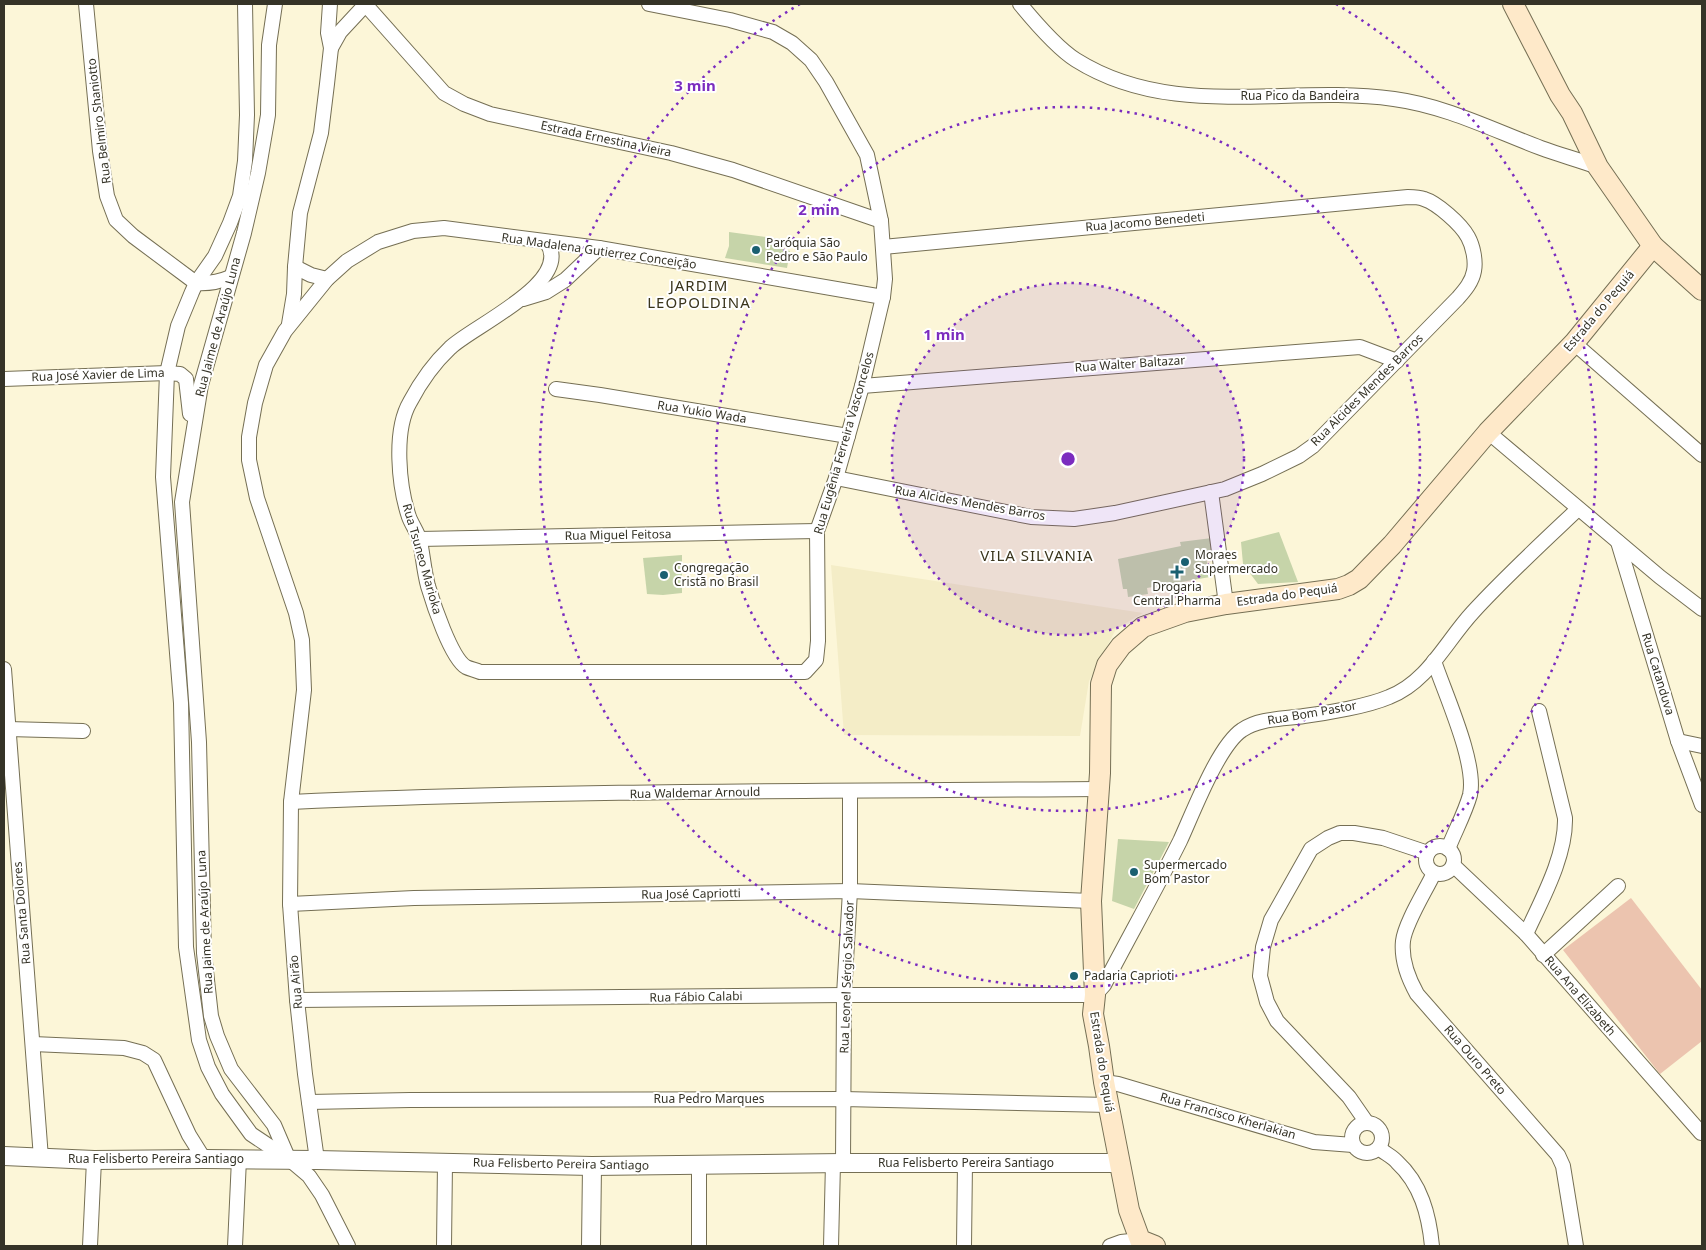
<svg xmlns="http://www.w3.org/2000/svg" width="1706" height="1250" font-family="'Noto Sans',sans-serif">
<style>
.built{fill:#f4edc7}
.green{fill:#ecc4af}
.building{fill:#c6d4a9}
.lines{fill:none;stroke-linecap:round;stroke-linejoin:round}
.minor-casing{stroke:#756f54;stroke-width:16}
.tertiary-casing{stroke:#756f54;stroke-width:20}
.secondary-casing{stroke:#756f54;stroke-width:22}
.minor{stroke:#fff;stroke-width:14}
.tertiary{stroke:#fff;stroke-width:18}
.secondary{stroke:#fee9c9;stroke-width:20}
.ring{fill:none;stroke:#7b2cbf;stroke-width:2.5;stroke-dasharray:2.5 5}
.poi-dot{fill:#1a6071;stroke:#fff;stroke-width:2}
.labels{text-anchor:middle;stroke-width:4;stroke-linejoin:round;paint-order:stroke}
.street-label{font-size:12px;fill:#353327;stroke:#fff}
.poi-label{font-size:12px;fill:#353327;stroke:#fff;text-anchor:start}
.quarter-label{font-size:15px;letter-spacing:1px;fill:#3a351c;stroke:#fff}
.centre{fill:#7b2cbf;stroke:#fff;stroke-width:2.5}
.ring-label{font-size:15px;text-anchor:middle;font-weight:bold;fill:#7b2cbf;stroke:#fff;stroke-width:4;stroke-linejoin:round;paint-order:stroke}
</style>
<rect width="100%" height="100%" fill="#fcf6d8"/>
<path class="built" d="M 831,565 L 1143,613 L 1116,629 L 1089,681 L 1080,736 L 844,735 Z"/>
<path class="green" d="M 1631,898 L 1702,990 L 1702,1041 L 1660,1074 L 1563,950 Z"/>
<g class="building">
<path d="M 729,232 L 781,239 L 779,248 L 790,251 L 787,268 L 725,258 L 729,246 Z"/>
<path d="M 1279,532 L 1298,582 L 1258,584 L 1243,564 L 1241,542 Z"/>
<path d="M 1212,538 L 1213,552 L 1205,553 L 1210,577 L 1147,588 L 1148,594 L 1128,597 L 1127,589 L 1123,589 L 1118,559 L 1181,546 L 1180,542 Z"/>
<path d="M 682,555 L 682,593 L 663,595 L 647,594 L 643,558 Z"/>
<path d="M 1118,839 L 1169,842 L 1134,909 L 1112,901 Z"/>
</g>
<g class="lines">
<g class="minor-casing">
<g id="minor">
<path d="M 86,4 L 100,151 L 107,196 L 116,220 L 133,236 L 196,283 C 209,284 219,282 231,277"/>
<path d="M 245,4 L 247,115 L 245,161 L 240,196 L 230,223 L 215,256 L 196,283 L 192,292 L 178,326 L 167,373 L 163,477 L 181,703 L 186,947 L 199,1040 L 208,1067 L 222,1094 L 251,1134 L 290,1160 L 309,1176 L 322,1195 L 348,1246"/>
<path d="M 275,4 L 269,45 L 268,115 L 258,173 L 244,233 L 201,385 L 182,502 L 199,742 L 204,953 L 211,1016 L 217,1036 L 231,1069 L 274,1125 L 289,1160"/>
<path d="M 365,4 L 444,93 L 464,104 L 490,114 L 671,153 L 733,170 L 881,221"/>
<path d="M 1020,4 C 1034,21 1057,48 1076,60 C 1173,121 1287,84 1394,99 C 1446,106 1493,130 1541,148 C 1560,155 1579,160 1598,167"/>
<path d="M 331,48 L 340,32 L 366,4"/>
<path d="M 547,243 C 574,282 471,327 450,348 C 434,363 420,383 410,402 C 393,431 399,487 409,517 C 412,525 418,533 420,541 C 423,556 424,571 428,586 C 433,603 451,658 466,667 C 470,669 476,670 480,672 L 805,672 L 816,660 L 818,641 L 817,531 L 836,478 L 862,386 L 883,297 L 885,279 L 881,221 L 867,155 L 826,82 L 811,60 L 792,43 L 773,32 L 730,20 L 649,4"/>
<path d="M 295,267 L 311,275 L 327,279"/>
<path d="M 523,299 L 546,292 L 565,280 L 599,248"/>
<path d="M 289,324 L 294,294 L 295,267 L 300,213 L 321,133 L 327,84 L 331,48 L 328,33 L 330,4"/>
<path d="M 1574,343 L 1702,455"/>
<path d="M 4,379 L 167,373 L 180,374 L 186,379 L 190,414"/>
<path d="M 862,386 L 1360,347 L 1397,361"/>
<path d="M 556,389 L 600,395 L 848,436"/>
<path d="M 1488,432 L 1660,577 L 1702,609"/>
<path d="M 836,478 L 1031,517 L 1074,519 L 1115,513 L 1225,489 L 1262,474 L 1299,456 L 1313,446 L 1458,298 C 1465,290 1472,282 1474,271 C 1476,261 1473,246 1468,237 C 1461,224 1437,203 1424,199 C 1419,197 1413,197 1408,197 L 883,247"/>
<path d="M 1211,492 L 1226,604"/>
<path d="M 419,539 L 817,531"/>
<path d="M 1618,542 L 1678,741 L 1702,805"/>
<path d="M 1434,661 C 1445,694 1477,763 1470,795 C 1465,813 1455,831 1448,849"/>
<path d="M 4,669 L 41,1158"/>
<path d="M 8,729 L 83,731"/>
<path d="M 1678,741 L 1702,746"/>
<path d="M 291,802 C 560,790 829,791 1098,789"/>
<circle cx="1440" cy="860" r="14"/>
<path d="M 1453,865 L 1526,934 L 1701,1133"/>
<path d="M 1434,873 C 1426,890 1405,923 1403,941 C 1401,960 1408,978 1417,994 L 1558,1155 L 1563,1166 L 1576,1246"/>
<path d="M 290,904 L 414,898 L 850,891 L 1091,901"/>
<path d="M 1526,934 C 1542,899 1566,856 1565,818 L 1539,711"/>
<path d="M 1543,955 L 1618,886"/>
<path d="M 297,1000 L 844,995 L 1095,995 L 1104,985 C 1129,937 1156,889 1180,841 C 1193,813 1218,746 1242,730 C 1259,718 1285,719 1304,716 C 1328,713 1368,706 1389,697 C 1428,682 1446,641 1473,612 C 1506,576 1542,543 1578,509"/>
<path d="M 33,1044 L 124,1048 L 143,1053 L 154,1060 L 189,1135 L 204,1159"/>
<path d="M 1104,1082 L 1118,1084 L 1314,1142 L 1353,1145"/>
<path d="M 309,1102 L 410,1100 L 843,1099 L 1109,1105"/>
<path d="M 1367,1123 L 1349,1097 L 1277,1021 L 1267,1002 L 1260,976 L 1263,947 L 1271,920 L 1311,849 L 1328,838 L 1340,833 L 1354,833 L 1383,838 L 1428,853"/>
<circle cx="1367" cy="1138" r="15"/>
<path d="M 1379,1148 C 1384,1153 1392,1156 1397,1162 C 1421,1184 1429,1215 1432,1246"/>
<path d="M 317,1160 L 305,1074 L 297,1000 L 290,904 L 291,802 L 304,690 L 302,640 L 296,613 L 257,498 L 249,460 L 249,437 L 255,403 L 266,365 L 285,331 L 327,279 L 347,261 L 378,242 L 413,231 L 444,228 L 599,248 L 883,297"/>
<path d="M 843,1163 L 844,995 L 850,891 L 850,791"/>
<path d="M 90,1246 L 94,1160"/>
<path d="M 235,1246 L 239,1159"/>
<path d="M 444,1246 L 445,1163"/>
<path d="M 699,1246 L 699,1165"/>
<path d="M 831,1246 L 833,1163"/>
<path d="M 964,1246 L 965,1163"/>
<path d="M 1110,1246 L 1121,1242 L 1140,1240"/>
</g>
</g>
<g class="tertiary-casing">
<g id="tertiary">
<path d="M 4,1156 L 94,1160 L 204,1159 L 317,1160 L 592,1166 L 843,1163 L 1119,1163"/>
<path d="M 591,1246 L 592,1166"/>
</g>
</g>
<g class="secondary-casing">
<g id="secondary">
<path d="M 1513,4 L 1560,95 L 1572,113 L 1598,167 L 1653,246 L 1702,290"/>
<path d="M 1155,1246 L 1140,1240 L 1129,1210 L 1104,1082 L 1099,1046 L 1093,1014 L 1095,995 L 1091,901 L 1100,773 L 1101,684 L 1107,665 L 1121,646 L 1143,627 L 1185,612 L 1226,604 L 1338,589 L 1349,585 L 1359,579 L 1392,545 L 1488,432 L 1574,343 L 1653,246"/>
</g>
</g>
<use href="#minor" class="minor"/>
<use href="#tertiary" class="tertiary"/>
<use href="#secondary" class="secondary"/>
</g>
<circle cx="1068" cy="459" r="176" fill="#7b2cbf" fill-opacity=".12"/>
<g class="ring">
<circle cx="1068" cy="459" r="176"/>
<circle cx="1068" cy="459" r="352"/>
<path d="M1336 4A528 528 0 1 1 800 4"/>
</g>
<g class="poi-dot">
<circle cx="756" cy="250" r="5"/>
<circle cx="1185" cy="562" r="5"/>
<path d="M1174.5 564.5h5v5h5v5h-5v5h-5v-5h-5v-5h5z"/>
<circle cx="664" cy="575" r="5"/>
<circle cx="1134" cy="872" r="5"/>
<circle cx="1074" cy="976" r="5"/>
</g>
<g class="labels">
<g class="street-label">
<text x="1300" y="100">Rua Pico da Bandeira</text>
<text transform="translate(99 121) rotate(-97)" y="4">Rua Belmiro Shaniotto</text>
<text transform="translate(606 139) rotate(12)" y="4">Estrada Ernestina Vieira</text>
<text transform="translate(1145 222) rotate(-5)" y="4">Rua Jacomo Benedeti</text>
<text transform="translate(599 251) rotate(8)" y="4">Rua Madalena Gutierrez Conceição</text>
<text transform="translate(1599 311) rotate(-50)" y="4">Estrada do Pequiá</text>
<text transform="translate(218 327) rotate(-75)" y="4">Rua Jaime de Araújo Luna</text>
<text transform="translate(1130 364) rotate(-4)" y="4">Rua Walter Baltazar</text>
<text transform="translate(98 375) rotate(-2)" y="4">Rua José Xavier de Lima</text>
<text transform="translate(1367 390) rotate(-45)" y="4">Rua Alcides Mendes Barros</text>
<text transform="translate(702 412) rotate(9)" y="4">Rua Yukio Wada</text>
<text transform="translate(844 443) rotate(-74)" y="4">Rua Eugênia Ferreira Vasconcelos</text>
<text transform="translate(970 503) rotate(10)" y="4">Rua Alcides Mendes Barros</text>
<text transform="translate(618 535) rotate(-1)" y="4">Rua Miguel Feitosa</text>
<text transform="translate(422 559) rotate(74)" y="4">Rua Tsuneo Marioka</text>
<text transform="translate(1287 595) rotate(-8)" y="4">Estrada do Pequiá</text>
<text transform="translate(1658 674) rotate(73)" y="4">Rua Catanduva</text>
<text transform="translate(1312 713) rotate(-10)" y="4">Rua Bom Pastor</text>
<text transform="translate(695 793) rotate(-1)" y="4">Rua Waldemar Arnould</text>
<text transform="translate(691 894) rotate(-1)" y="4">Rua José Capriotti</text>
<text transform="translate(22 913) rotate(-95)" y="4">Rua Santa Dolores</text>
<text transform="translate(205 922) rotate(-93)" y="4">Rua Jaime de Araújo Luna</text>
<text transform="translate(847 977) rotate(-88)" y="4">Rua Leonel Sérgio Salvador</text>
<text transform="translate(296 982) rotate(-95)" y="4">Rua Airão</text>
<text transform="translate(1580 996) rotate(49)" y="4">Rua Ana Elizabeth</text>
<text transform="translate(696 997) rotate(-1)" y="4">Rua Fábio Calabi</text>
<text transform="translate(1475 1060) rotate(49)" y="4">Rua Ouro Preto</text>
<text transform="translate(1102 1062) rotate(81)" y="4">Estrada do Pequiá</text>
<text x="709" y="1103">Rua Pedro Marques</text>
<text transform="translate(1228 1116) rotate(16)" y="4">Rua Francisco Kherlakian</text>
<text x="156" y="1163">Rua Felisberto Pereira Santiago</text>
<text x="966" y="1167">Rua Felisberto Pereira Santiago</text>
<text transform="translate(561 1164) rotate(1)" y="4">Rua Felisberto Pereira Santiago</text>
</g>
<g class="poi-label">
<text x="766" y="247">Paróquia São<tspan x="766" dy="14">Pedro e São Paulo</tspan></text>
<text x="1195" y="559">Moraes<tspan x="1195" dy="14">Supermercado</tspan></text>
<text x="674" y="572">Congregação<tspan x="674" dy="14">Cristã no Brasil</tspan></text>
<text x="1177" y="591" text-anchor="middle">Drogaria<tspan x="1177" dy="14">Central Pharma</tspan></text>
<text x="1144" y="869">Supermercado<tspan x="1144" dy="14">Bom Pastor</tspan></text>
<text x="1084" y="980">Padaria Caprioti</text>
</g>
<g class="quarter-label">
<text x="699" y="291">JARDIM<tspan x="699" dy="17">LEOPOLDINA</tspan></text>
<text x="1037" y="561">VILA SILVANIA</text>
</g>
</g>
<circle cx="1068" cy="459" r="8" class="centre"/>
<g class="ring-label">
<text x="695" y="91">3 min</text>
<text x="819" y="215">2 min</text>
<text x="944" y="340">1 min</text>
</g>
<rect width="1706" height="1250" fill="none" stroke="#353327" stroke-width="10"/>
</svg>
